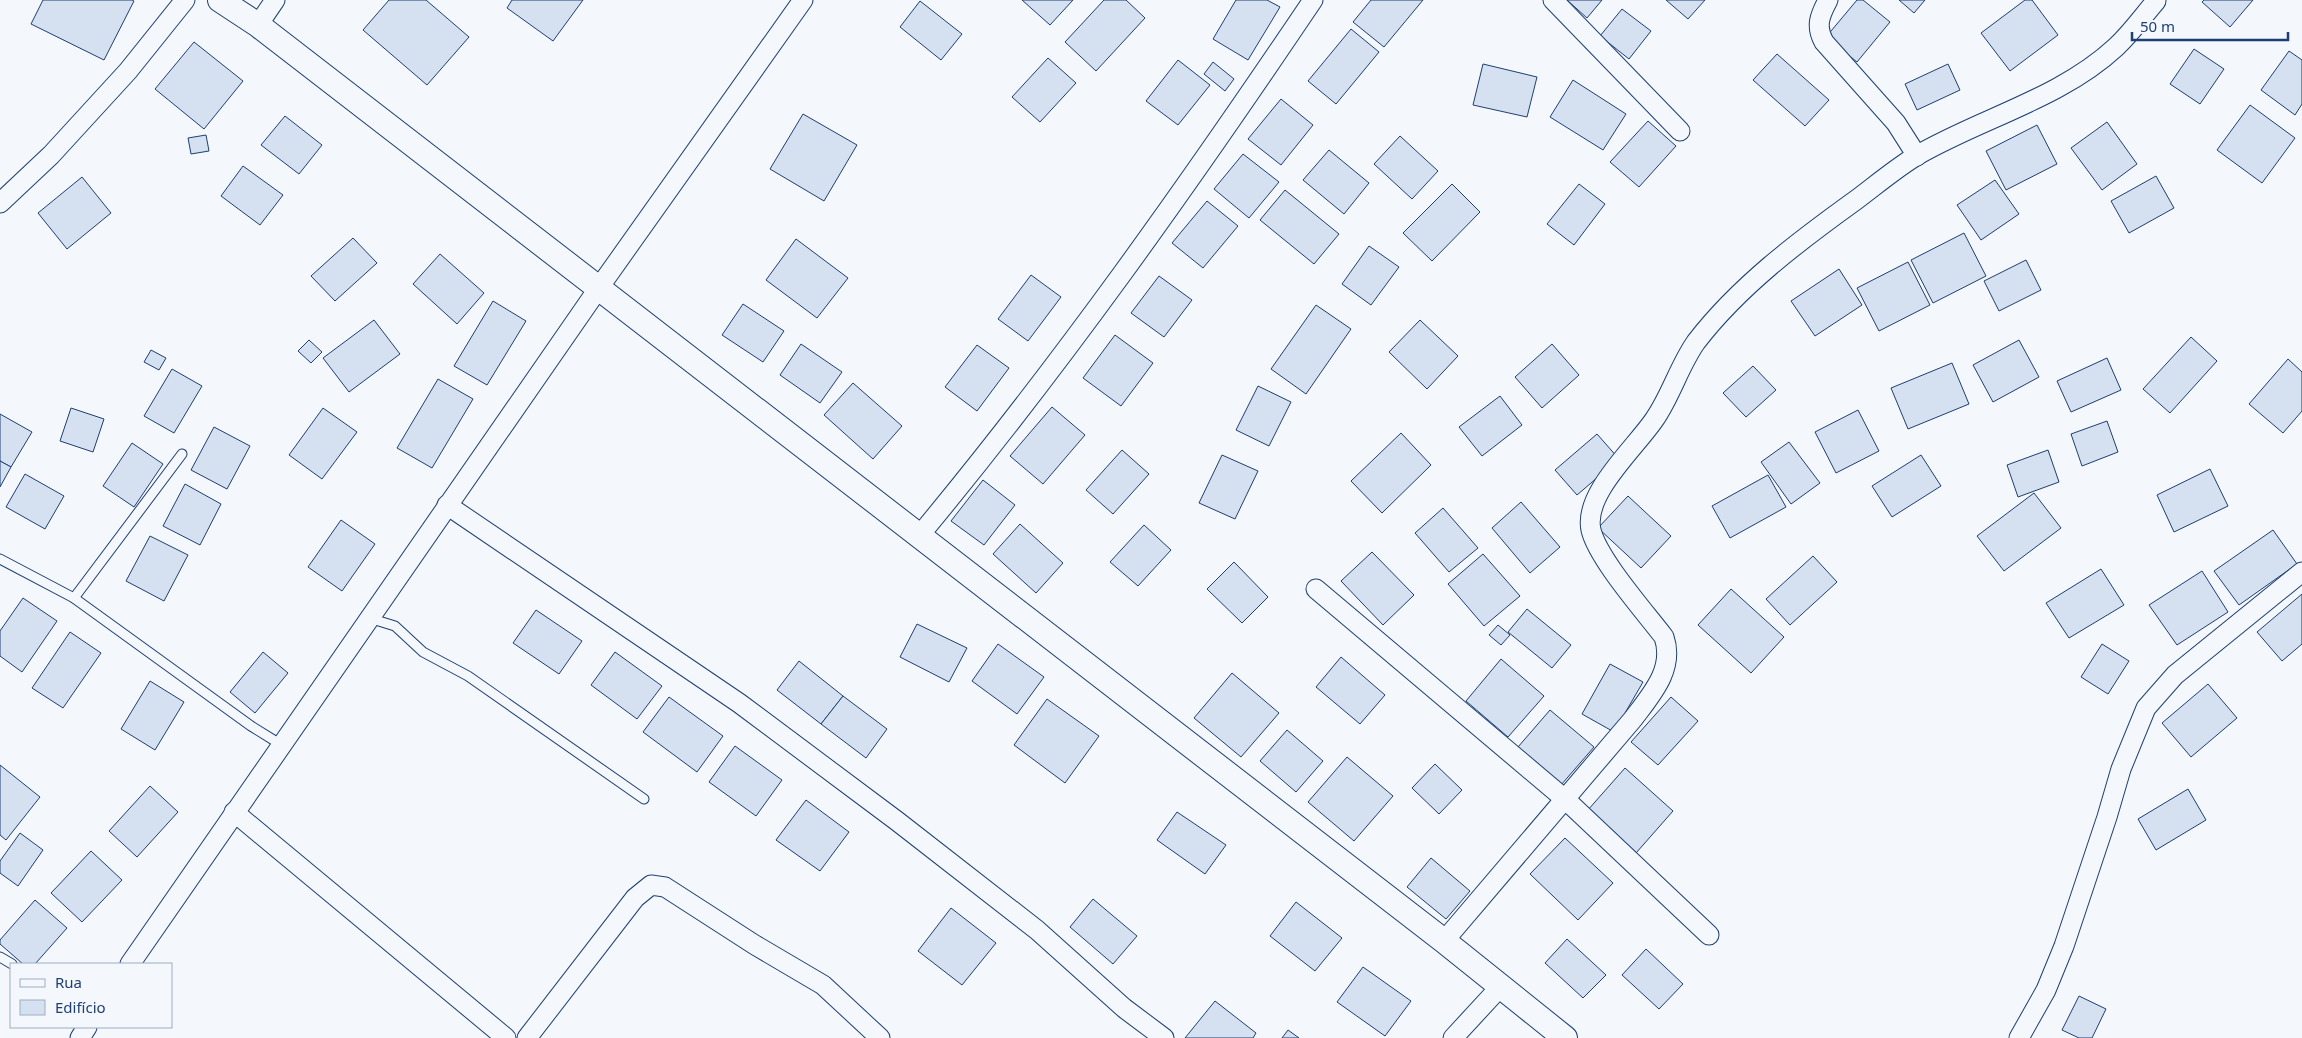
<svg xmlns="http://www.w3.org/2000/svg" width="2302" height="1038" font-family="'Noto Sans',sans-serif">
<style>
.building{fill:#d5e0f0;stroke:#1d3f73}
.lines{fill:none;stroke-linecap:round;stroke-linejoin:round}
.service-casing{stroke:#1d3f73;stroke-width:11}
.minor-casing{stroke:#1d3f73;stroke-width:21}
.tertiary-casing{stroke:#1d3f73;stroke-width:26}
.service{stroke:#f4f7fb;stroke-width:9}
.minor{stroke:#f4f7fb;stroke-width:19}
.tertiary{stroke:#f4f7fb;stroke-width:24}
</style>
<rect width="100%" height="100%" fill="#f4f7fb"/>
<g class="building">
<path d="M 43,0 L 132,0 L 134,1 L 104,60 L 31,24 Z"/>
<path d="M 389,0 L 426,0 L 469,37 L 427,85 L 363,30 Z"/>
<path d="M 512,0 L 583,0 L 553,41 L 507,8 Z"/>
<path d="M 1022,0 L 1073,0 L 1050,25 Z"/>
<path d="M 1104,0 L 1126,0 L 1145,18 L 1096,71 L 1065,42 Z"/>
<path d="M 1236,0 L 1267,0 L 1280,7 L 1248,60 L 1213,39 Z"/>
<path d="M 1371,0 L 1423,0 L 1384,47 L 1353,22 Z"/>
<path d="M 1567,0 L 1602,0 L 1587,18 Z"/>
<path d="M 1666,0 L 1705,0 L 1688,19 Z"/>
<path d="M 1857,0 L 1863,0 L 1890,22 L 1857,62 L 1826,37 Z"/>
<path d="M 1899,0 L 1925,0 L 1914,13 Z"/>
<path d="M 2025,0 L 2032,0 L 2058,35 L 2010,71 L 1981,33 Z"/>
<path d="M 2204,0 L 2253,0 L 2230,27 L 2202,2 Z"/>
<path d="M 920,1 L 962,34 L 941,60 L 900,27 Z"/>
<path d="M 1622,9 L 1651,31 L 1629,59 L 1600,36 Z"/>
<path d="M 1351,29 L 1379,52 L 1336,104 L 1308,81 Z"/>
<path d="M 194,42 L 243,81 L 204,129 L 155,89 Z"/>
<path d="M 2194,49 L 2224,69 L 2200,104 L 2170,84 Z"/>
<path d="M 2289,51 L 2302,60 L 2302,104 L 2295,115 L 2261,90 Z"/>
<path d="M 1777,54 L 1829,100 L 1805,126 L 1753,80 Z"/>
<path d="M 1048,58 L 1076,83 L 1040,122 L 1012,97 Z"/>
<path d="M 1178,60 L 1210,85 L 1178,125 L 1146,101 Z"/>
<path d="M 1213,62 L 1234,79 L 1225,91 L 1204,74 Z"/>
<path d="M 1483,64 L 1537,77 L 1527,117 L 1473,105 Z"/>
<path d="M 1948,64 L 1960,90 L 1917,110 L 1905,84 Z"/>
<path d="M 1573,80 L 1626,114 L 1603,150 L 1550,117 Z"/>
<path d="M 1281,99 L 1313,125 L 1281,165 L 1248,139 Z"/>
<path d="M 2250,105 L 2295,138 L 2262,183 L 2217,150 Z"/>
<path d="M 803,114 L 857,145 L 824,201 L 770,169 Z"/>
<path d="M 285,116 L 322,145 L 299,174 L 261,145 Z"/>
<path d="M 1648,121 L 1676,146 L 1639,187 L 1610,162 Z"/>
<path d="M 2107,122 L 2137,164 L 2102,190 L 2071,148 Z"/>
<path d="M 2037,125 L 2057,164 L 2006,190 L 1986,151 Z"/>
<path d="M 206,135 L 209,151 L 191,154 L 188,138 Z"/>
<path d="M 1400,136 L 1438,171 L 1412,199 L 1374,164 Z"/>
<path d="M 1329,150 L 1369,183 L 1344,214 L 1303,180 Z"/>
<path d="M 1243,154 L 1279,182 L 1249,218 L 1214,189 Z"/>
<path d="M 243,166 L 283,195 L 260,225 L 221,196 Z"/>
<path d="M 2156,176 L 2174,208 L 2129,233 L 2111,201 Z"/>
<path d="M 82,177 L 111,213 L 67,249 L 38,213 Z"/>
<path d="M 1995,180 L 2019,214 L 1981,240 L 1957,205 Z"/>
<path d="M 1452,184 L 1480,212 L 1432,261 L 1403,233 Z"/>
<path d="M 1579,184 L 1605,204 L 1574,245 L 1547,224 Z"/>
<path d="M 1285,190 L 1339,234 L 1314,264 L 1260,220 Z"/>
<path d="M 1207,201 L 1238,226 L 1203,268 L 1172,243 Z"/>
<path d="M 1964,233 L 1986,276 L 1933,303 L 1911,260 Z"/>
<path d="M 353,238 L 377,263 L 335,301 L 311,276 Z"/>
<path d="M 796,239 L 848,278 L 817,318 L 766,280 Z"/>
<path d="M 1369,246 L 1399,267 L 1371,305 L 1342,284 Z"/>
<path d="M 440,254 L 484,293 L 457,324 L 413,284 Z"/>
<path d="M 2026,260 L 2041,290 L 1999,311 L 1984,281 Z"/>
<path d="M 1908,262 L 1930,305 L 1879,331 L 1857,288 Z"/>
<path d="M 1839,269 L 1862,305 L 1815,336 L 1791,301 Z"/>
<path d="M 1031,275 L 1061,297 L 1028,341 L 998,319 Z"/>
<path d="M 1159,276 L 1192,300 L 1164,337 L 1131,313 Z"/>
<path d="M 493,301 L 526,321 L 487,385 L 454,366 Z"/>
<path d="M 743,304 L 784,331 L 763,362 L 722,335 Z"/>
<path d="M 1316,305 L 1351,329 L 1306,394 L 1271,369 Z"/>
<path d="M 374,320 L 400,354 L 349,392 L 323,358 Z"/>
<path d="M 1420,320 L 1458,356 L 1427,389 L 1389,352 Z"/>
<path d="M 1115,335 L 1153,363 L 1121,406 L 1083,378 Z"/>
<path d="M 2191,337 L 2217,361 L 2170,413 L 2143,389 Z"/>
<path d="M 309,340 L 322,352 L 311,363 L 298,351 Z"/>
<path d="M 2019,340 L 2039,377 L 1993,402 L 1973,365 Z"/>
<path d="M 801,344 L 842,372 L 820,403 L 780,375 Z"/>
<path d="M 1552,344 L 1579,375 L 1542,408 L 1515,377 Z"/>
<path d="M 977,345 L 1009,368 L 977,411 L 945,387 Z"/>
<path d="M 151,350 L 166,358 L 159,370 L 144,362 Z"/>
<path d="M 2107,358 L 2121,390 L 2071,412 L 2057,381 Z"/>
<path d="M 2288,359 L 2302,372 L 2302,411 L 2283,433 L 2249,404 Z"/>
<path d="M 1952,363 L 1969,404 L 1908,429 L 1891,388 Z"/>
<path d="M 1753,366 L 1776,390 L 1746,417 L 1723,393 Z"/>
<path d="M 172,369 L 202,386 L 174,433 L 144,416 Z"/>
<path d="M 438,379 L 473,399 L 432,468 L 397,448 Z"/>
<path d="M 853,383 L 902,426 L 873,459 L 824,415 Z"/>
<path d="M 1258,386 L 1291,402 L 1269,446 L 1236,430 Z"/>
<path d="M 1500,396 L 1522,425 L 1482,456 L 1459,427 Z"/>
<path d="M 1052,407 L 1085,435 L 1043,484 L 1010,456 Z"/>
<path d="M 71,408 L 104,419 L 93,452 L 60,441 Z"/>
<path d="M 323,408 L 357,432 L 322,479 L 289,455 Z"/>
<path d="M 1858,410 L 1879,451 L 1836,473 L 1815,432 Z"/>
<path d="M 0,414 L 32,432 L 11,467 L 0,461 Z"/>
<path d="M 2107,421 L 2118,452 L 2082,466 L 2071,434 Z"/>
<path d="M 214,427 L 250,446 L 227,489 L 191,470 Z"/>
<path d="M 1401,433 L 1431,465 L 1382,513 L 1351,481 Z"/>
<path d="M 1597,434 L 1619,459 L 1577,495 L 1555,470 Z"/>
<path d="M 1789,442 L 1820,483 L 1791,504 L 1761,462 Z"/>
<path d="M 132,443 L 163,464 L 134,507 L 103,486 Z"/>
<path d="M 1122,450 L 1149,474 L 1113,514 L 1086,490 Z"/>
<path d="M 2048,450 L 2059,482 L 2018,497 L 2007,465 Z"/>
<path d="M 1222,455 L 1258,471 L 1235,519 L 1199,503 Z"/>
<path d="M 1921,455 L 1941,486 L 1892,517 L 1872,486 Z"/>
<path d="M 0,461 L 11,467 L 0,487 Z"/>
<path d="M 2210,469 L 2228,506 L 2174,532 L 2157,495 Z"/>
<path d="M 25,474 L 64,496 L 45,529 L 6,507 Z"/>
<path d="M 1768,475 L 1786,507 L 1730,538 L 1712,506 Z"/>
<path d="M 983,480 L 1015,505 L 984,545 L 951,521 Z"/>
<path d="M 185,484 L 221,504 L 200,545 L 163,526 Z"/>
<path d="M 2034,493 L 2061,528 L 2004,571 L 1977,536 Z"/>
<path d="M 1628,496 L 1671,536 L 1641,568 L 1598,528 Z"/>
<path d="M 1521,502 L 1560,547 L 1530,573 L 1492,528 Z"/>
<path d="M 1443,508 L 1478,548 L 1449,572 L 1415,533 Z"/>
<path d="M 341,520 L 375,544 L 342,591 L 308,567 Z"/>
<path d="M 1020,524 L 1063,563 L 1036,593 L 993,554 Z"/>
<path d="M 1144,525 L 1171,550 L 1138,586 L 1110,562 Z"/>
<path d="M 2273,530 L 2297,564 L 2239,605 L 2214,571 Z"/>
<path d="M 150,536 L 188,555 L 164,601 L 126,581 Z"/>
<path d="M 1372,552 L 1414,595 L 1383,625 L 1341,581 Z"/>
<path d="M 1483,554 L 1520,596 L 1484,626 L 1448,584 Z"/>
<path d="M 1813,556 L 1837,582 L 1790,625 L 1766,599 Z"/>
<path d="M 1234,562 L 1268,597 L 1242,623 L 1207,589 Z"/>
<path d="M 2101,569 L 2124,605 L 2069,638 L 2046,603 Z"/>
<path d="M 2202,571 L 2228,612 L 2177,645 L 2149,605 Z"/>
<path d="M 1731,589 L 1784,637 L 1751,673 L 1698,625 Z"/>
<path d="M 2302,594 L 2302,644 L 2282,661 L 2257,632 Z"/>
<path d="M 23,598 L 57,621 L 22,672 L 0,656 L 0,631 Z"/>
<path d="M 1527,609 L 1571,645 L 1552,668 L 1508,632 Z"/>
<path d="M 536,610 L 582,641 L 559,674 L 513,643 Z"/>
<path d="M 917,624 L 967,648 L 949,682 L 900,657 Z"/>
<path d="M 1498,625 L 1510,635 L 1501,645 L 1489,635 Z"/>
<path d="M 70,632 L 101,653 L 63,708 L 32,688 Z"/>
<path d="M 998,644 L 1044,677 L 1017,714 L 972,681 Z"/>
<path d="M 2102,644 L 2129,661 L 2108,694 L 2081,677 Z"/>
<path d="M 263,652 L 288,673 L 255,713 L 230,692 Z"/>
<path d="M 615,652 L 662,686 L 637,719 L 591,685 Z"/>
<path d="M 1341,657 L 1385,695 L 1360,724 L 1316,687 Z"/>
<path d="M 1501,659 L 1544,696 L 1508,737 L 1466,701 Z"/>
<path d="M 799,661 L 843,696 L 821,724 L 777,690 Z"/>
<path d="M 1610,664 L 1643,682 L 1614,732 L 1582,714 Z"/>
<path d="M 1232,673 L 1279,713 L 1241,757 L 1194,718 Z"/>
<path d="M 150,681 L 184,702 L 155,750 L 121,729 Z"/>
<path d="M 2208,684 L 2237,718 L 2191,757 L 2162,723 Z"/>
<path d="M 843,696 L 887,729 L 866,758 L 821,724 Z"/>
<path d="M 669,697 L 723,736 L 697,772 L 643,732 Z"/>
<path d="M 1671,697 L 1698,721 L 1658,765 L 1631,742 Z"/>
<path d="M 1047,699 L 1099,736 L 1065,783 L 1014,745 Z"/>
<path d="M 1550,710 L 1594,747 L 1561,785 L 1518,747 Z"/>
<path d="M 1287,730 L 1323,761 L 1296,792 L 1260,761 Z"/>
<path d="M 735,746 L 782,780 L 756,816 L 709,782 Z"/>
<path d="M 1347,757 L 1393,796 L 1354,841 L 1308,802 Z"/>
<path d="M 1435,764 L 1462,790 L 1439,814 L 1412,788 Z"/>
<path d="M 0,765 L 40,797 L 6,840 L 0,835 Z"/>
<path d="M 1625,768 L 1673,811 L 1636,853 L 1587,811 Z"/>
<path d="M 150,786 L 178,812 L 137,857 L 109,831 Z"/>
<path d="M 2188,789 L 2206,820 L 2156,850 L 2138,819 Z"/>
<path d="M 806,800 L 849,832 L 820,871 L 776,840 Z"/>
<path d="M 1177,812 L 1226,845 L 1205,874 L 1157,840 Z"/>
<path d="M 20,833 L 43,850 L 18,886 L 0,873 L 0,861 Z"/>
<path d="M 1565,838 L 1613,883 L 1578,920 L 1530,874 Z"/>
<path d="M 91,851 L 122,880 L 82,922 L 51,893 Z"/>
<path d="M 1431,858 L 1470,891 L 1446,919 L 1407,887 Z"/>
<path d="M 1093,899 L 1137,936 L 1113,964 L 1070,927 Z"/>
<path d="M 35,900 L 67,928 L 35,964 L 23,964 L 0,944 L 0,940 Z"/>
<path d="M 1296,902 L 1342,938 L 1315,971 L 1270,936 Z"/>
<path d="M 951,908 L 996,943 L 962,985 L 918,951 Z"/>
<path d="M 1567,939 L 1606,975 L 1583,998 L 1545,963 Z"/>
<path d="M 1646,949 L 1683,984 L 1659,1009 L 1622,975 Z"/>
<path d="M 1363,967 L 1411,1001 L 1385,1036 L 1337,1002 Z"/>
<path d="M 2079,996 L 2106,1009 L 2092,1038 L 2079,1038 L 2062,1030 Z"/>
<path d="M 1215,1001 L 1256,1033 L 1253,1038 L 1185,1038 Z"/>
<path d="M 1288,1030 L 1299,1038 L 1282,1038 Z"/>
</g>
<g class="lines">
<g class="service-casing">
<g id="service">
<path d="M 0,559 L 74,598 L 251,726 L 280,744"/>
<path d="M 74,598 L 182,454"/>
<path d="M 369,618 L 395,626 L 423,652 L 468,676 L 644,799"/>
<path d="M 0,957 L 12,964"/>
</g>
</g>
<g class="minor-casing">
<g id="minor">
<path d="M 1553,0 L 1680,131"/>
<path d="M 1828,0 C 1820,15 1815,26 1824,42 L 1896,123 L 1917,156"/>
<path d="M 258,25 L 275,0"/>
<path d="M 0,203 L 51,155 L 128,71 L 185,0"/>
<path d="M 447,505 L 739,703 L 897,821 L 1037,930 L 1124,1008 L 1164,1038"/>
<path d="M 919,536 C 1061,365 1189,184 1313,0"/>
<path d="M 1316,589 L 1566,800 L 1709,935"/>
<path d="M 234,812 L 506,1038"/>
<path d="M 1444,941 L 1633,719 C 1651,695 1675,669 1664,637 C 1645,612 1598,559 1591,530 C 1583,494 1635,448 1654,420 C 1671,396 1679,366 1696,342 C 1739,286 1799,241 1856,200 C 1876,185 1895,169 1916,156 C 1981,118 2060,99 2116,47 C 2131,33 2143,16 2156,1"/>
<path d="M 130,964 L 598,289 L 803,0"/>
<path d="M 80,1038 L 87,1027"/>
<path d="M 527,1038 L 635,898 L 651,885 L 665,887 L 755,945 L 823,985 L 880,1038"/>
<path d="M 1453,1038 L 1501,986"/>
<path d="M 2019,1038 L 2046,990 L 2064,946 L 2107,817 L 2121,769 L 2146,708 L 2175,675 L 2302,572"/>
</g>
</g>
<g class="tertiary-casing">
<path id="tertiary" d="M 220,0 L 258,25 L 1444,941 L 1565,1038"/>
</g>
<use href="#service" class="service"/>
<use href="#minor" class="minor"/>
<use href="#tertiary" class="tertiary"/>
</g>
<rect x="10" y="963" width="162" height="65" fill="#f4f7fb" stroke="#9eadc5"/>
<rect x="20" y="979" width="25" height="8" fill="#f4f7fb" stroke="#9eadc5"/>
<text x="55" y="988" font-size="15" fill="#1d3f73">Rua</text>
<rect x="20" y="1000" width="25" height="15" fill="#d5e0f0" stroke="#9eadc5"/>
<text x="55" y="1013" font-size="15" fill="#1d3f73">Edifício</text>
<path d="M2132 32v8h156v-8" fill="none" stroke="#1d3f73" stroke-width="2.5"/>
<text x="2140" y="32" font-size="15" fill="#1d3f73" stroke="#f4f7fb" stroke-width="4" paint-order="stroke">50 m</text>
</svg>
